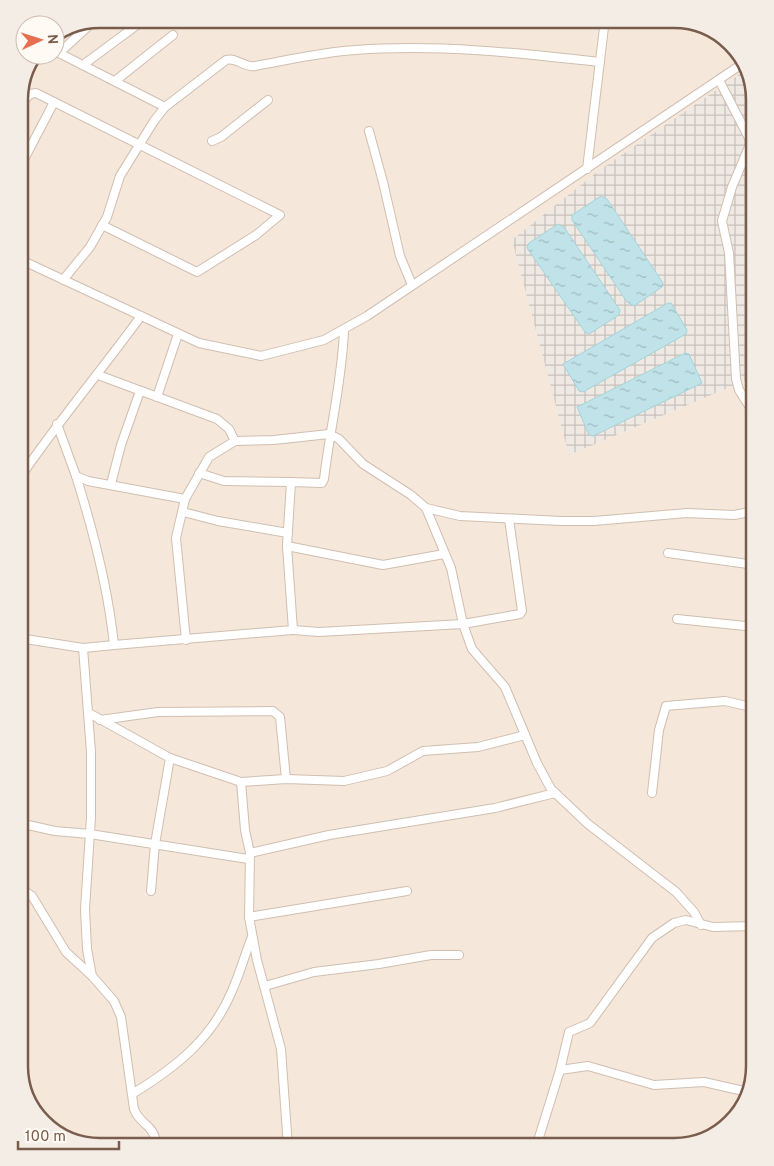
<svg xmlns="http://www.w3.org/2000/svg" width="774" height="1166" font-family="Overpass,sans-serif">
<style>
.residential{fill:#f5e8da}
.industrial{fill:url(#industrial-grid)}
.water{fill:url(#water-ripples);stroke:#a5d3da}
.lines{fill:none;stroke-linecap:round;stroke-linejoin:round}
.minor-casing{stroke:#d1beb0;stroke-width:10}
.minor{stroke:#fff;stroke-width:8}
.rim{fill:none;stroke:#7a5c4d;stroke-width:2.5}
</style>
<defs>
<pattern id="industrial-grid" width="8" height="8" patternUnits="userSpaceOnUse" patternTransform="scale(1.25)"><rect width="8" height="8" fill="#efe9e4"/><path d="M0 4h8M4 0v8" fill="none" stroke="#c7c0bb"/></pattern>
<pattern id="water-ripples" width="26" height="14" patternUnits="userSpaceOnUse" patternTransform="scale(1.25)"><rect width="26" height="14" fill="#bfe3e8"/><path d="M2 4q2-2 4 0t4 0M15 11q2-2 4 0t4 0" fill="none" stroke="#a0bbbe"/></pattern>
</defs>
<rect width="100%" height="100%" fill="#fdf6ec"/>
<path class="residential" d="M 99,19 L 680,19 L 719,32 L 745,59 L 747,69 L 601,169 L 569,455 L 747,380 L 755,392 L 755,1067 L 744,1107 L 715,1137 L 675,1147 L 94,1147 L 55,1134 L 29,1107 L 19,1067 L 19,94 L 37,55 L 55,55 L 55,37 Z"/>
<path class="industrial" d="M 747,69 L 755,99 L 755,392 L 747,380 L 569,455 L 512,240 L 601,169 Z"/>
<g class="water">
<path d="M 601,196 L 607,199 L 663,283 L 662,287 L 634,306 L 627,302 L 572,220 L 572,215 Z"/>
<path d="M 558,224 L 564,227 L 620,310 L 619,315 L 589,334 L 585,332 L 527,248 L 529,243 Z"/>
<path d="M 668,303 L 671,303 L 687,330 L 686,334 L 583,392 L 579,391 L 563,364 Z"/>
<path d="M 685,353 L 689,354 L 702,383 L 593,436 L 589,435 L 577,407 Z"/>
</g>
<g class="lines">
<g class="minor-casing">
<g id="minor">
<path d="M 55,51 L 165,107"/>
<path d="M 59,53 L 94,21"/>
<path d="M 83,65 L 145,19"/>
<path d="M 719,80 L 751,142 L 732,187 L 722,221 L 729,253 L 736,379 L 739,390 L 755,415"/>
<path d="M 115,81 L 173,35"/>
<path d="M 19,106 L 30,94 L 36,93 L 280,215 L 256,235 L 197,272 L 102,225"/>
<path d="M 369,131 L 383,182 L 400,256 L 412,285"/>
<path d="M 212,141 L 221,137 L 268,100"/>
<path d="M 19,169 L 54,102"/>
<path d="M 587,169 L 605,19"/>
<path d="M 19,259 L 199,343 L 261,356 L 324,340 L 367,316 L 745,62"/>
<path d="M 63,280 L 90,247 L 107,217 L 120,176 L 154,121 L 165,107 L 226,60 C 237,57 244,68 255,66 C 288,60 322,52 356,50 C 437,44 520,53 600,62"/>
<path d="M 98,375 L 217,419 L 229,429 L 235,441"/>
<path d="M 157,397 L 178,334"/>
<path d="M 57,424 L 76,476 L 88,481 L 185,499 L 209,457 L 235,441 L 274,440 L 329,434 L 339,439 L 363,464 L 411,495 L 426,508 L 451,568 L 463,624 L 472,649 L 505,687 L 537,763 L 551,789 L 588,824 L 676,892 L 694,912 L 701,925"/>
<path d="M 199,473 L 224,481 L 291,482"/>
<path d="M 19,479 C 57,423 101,371 141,316"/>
<path d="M 111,484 L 121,445 L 140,391"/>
<path d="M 185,499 L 176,538 L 186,640"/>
<path d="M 426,508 L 460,516 L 561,521 L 594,521 L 687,513 L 734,515 L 755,511"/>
<path d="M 183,512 L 218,521 L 288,533"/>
<path d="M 287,546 L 383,565 L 444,554"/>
<path d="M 668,553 L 755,565"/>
<path d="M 677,619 L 755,627"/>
<path d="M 293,630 L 319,632 L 463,624 L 520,614 L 522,611 L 509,519"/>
<path d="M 19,638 L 83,648 L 114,645 C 108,587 94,533 76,476"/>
<path d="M 114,645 L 293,630 L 287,546 L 291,482 L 322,483 L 324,479 C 330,429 342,380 344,331"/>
<path d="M 83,648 L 91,752 L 91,817 L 85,909 L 87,949 L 92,976 L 114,1001 L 121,1017 L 134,1109 C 141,1127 154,1122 157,1147"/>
<path d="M 89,713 L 170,758 L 241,782 L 286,779 L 344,781 L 387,771 L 423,751 L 478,747 L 525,735"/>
<path d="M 100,720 L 158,712 L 273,711 L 280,717 L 286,779"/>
<path d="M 241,782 L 245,830 L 250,853 L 249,917 L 257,960 L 281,1049 L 288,1147"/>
<path d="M 652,793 L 659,730 L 666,706 L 725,701 L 755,708"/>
<path d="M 19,823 L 55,831 L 90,834 L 248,859"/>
<path d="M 250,853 L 329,835 L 495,808 L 555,793"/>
<path d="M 19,887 L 32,896 L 66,952 L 91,975"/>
<path d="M 151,891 L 155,844 L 170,758"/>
<path d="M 249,917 L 407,891"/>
<path d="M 265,986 L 314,972 L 379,964 L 431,955 L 459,955"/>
<path d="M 560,1070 L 588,1066 L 654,1085 L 704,1082 L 748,1092"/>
<path d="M 752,1079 L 750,1039 L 755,1018"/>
<path d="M 132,1094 C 175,1068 212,1039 232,991 C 240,973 245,954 252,937"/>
<path d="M 536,1147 L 560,1070 L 569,1032 L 590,1023 L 652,938 L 674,923 L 686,920 L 713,927 L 755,926"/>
</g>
</g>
<use href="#minor" class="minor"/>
</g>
<path d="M0 0H774V1166H0ZM100 28H674A72 72 0 0 1 746 100V1066A72 72 0 0 1 674 1138H100A72 72 0 0 1 28 1066V100A72 72 0 0 1 100 28Z" fill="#f4ede6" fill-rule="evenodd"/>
<path class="rim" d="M100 28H674A72 72 0 0 1 746 100V1066A72 72 0 0 1 674 1138H100A72 72 0 0 1 28 1066V100A72 72 0 0 1 100 28Z"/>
<g transform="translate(40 40) rotate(86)"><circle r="24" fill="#fffaf3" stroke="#cabbb1"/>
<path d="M0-4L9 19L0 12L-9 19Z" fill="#e76f51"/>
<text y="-8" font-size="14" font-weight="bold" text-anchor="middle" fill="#7a5c4d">N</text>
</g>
<path d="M18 1141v8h101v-8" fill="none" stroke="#7a5c4d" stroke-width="2.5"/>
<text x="25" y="1141" font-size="15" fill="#7a5c4d" stroke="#fffaf3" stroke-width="4" paint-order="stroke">100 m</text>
</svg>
